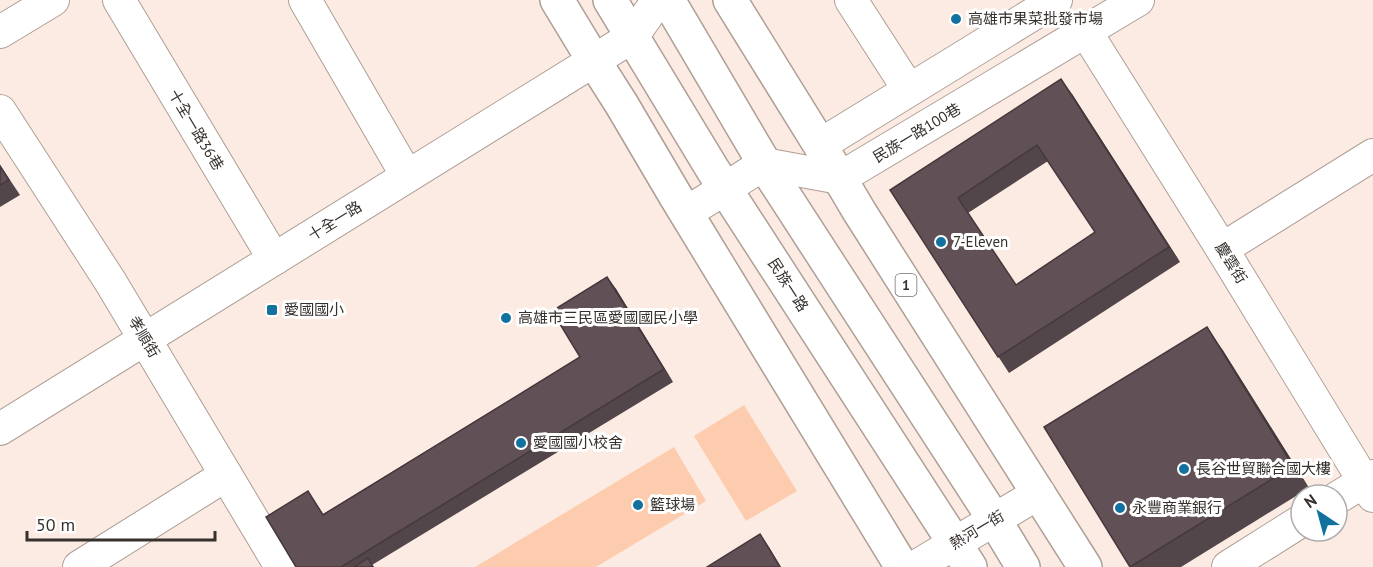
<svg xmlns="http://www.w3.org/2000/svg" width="1373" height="567" font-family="'PT Sans','Noto Sans TC',sans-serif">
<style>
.green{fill:#fdccaf}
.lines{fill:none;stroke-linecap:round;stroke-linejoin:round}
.minor-casing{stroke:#ae9f96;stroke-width:34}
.major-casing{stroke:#ae9f96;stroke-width:36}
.minor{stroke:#fff;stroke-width:32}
.major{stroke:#fff;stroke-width:33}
.wall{fill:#53464a;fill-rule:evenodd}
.shaded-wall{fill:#44393c}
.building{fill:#615156;stroke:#44393c;stroke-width:1.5;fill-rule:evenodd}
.poi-dot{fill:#13719f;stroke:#fff;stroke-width:2}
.labels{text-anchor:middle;stroke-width:6;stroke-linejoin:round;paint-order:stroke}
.shield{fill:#fff;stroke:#736f6c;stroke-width:1.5}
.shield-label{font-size:14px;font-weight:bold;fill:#37312d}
.poi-label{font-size:15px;fill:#37312d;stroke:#fff;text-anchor:start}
.street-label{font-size:15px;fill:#37312d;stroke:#fff}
</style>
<rect width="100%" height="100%" fill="#fbebe2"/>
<g class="green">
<path d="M 744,405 L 797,491 L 746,521 L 694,436 Z"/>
<path d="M 674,447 L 706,501 L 596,567 L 475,567 Z"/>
</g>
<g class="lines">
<g class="minor-casing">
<g id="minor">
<path d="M 119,0 L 274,259"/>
<path d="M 305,0 L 407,176"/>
<path d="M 851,0 L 909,90"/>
<path d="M 0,32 L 53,0"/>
<path d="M 1086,32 L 1222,249 L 1373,496"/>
<path d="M 0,111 L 110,281 L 281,567"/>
<path d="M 820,145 L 1056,0"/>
<path d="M 686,213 L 764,164 L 840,178 L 1138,0"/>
<path d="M 1222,249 L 1373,155"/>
<path d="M 0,429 L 632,37 L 658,0"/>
<path d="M 1337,498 L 1373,476"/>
<path d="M 79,567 L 226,475"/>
<path d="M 915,567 L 1039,493"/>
<path d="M 1228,567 L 1301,521"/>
</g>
</g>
<g class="major-casing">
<g id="major">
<path d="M 557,0 L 594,61 L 622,105 L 675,195 L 902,567"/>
<path d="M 610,0 L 713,170 L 970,567"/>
<path d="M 668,0 L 773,178 L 994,519 L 1023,567"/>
<path d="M 730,0 L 820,145 L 859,211 L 1085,567"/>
</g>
</g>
<use href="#minor" class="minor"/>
<use href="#major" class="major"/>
</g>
<g class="wall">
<path d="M 1072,94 L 1180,262 L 1009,373 L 890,190 ZM 1048,161 L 1095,232 L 1016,285 L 968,213 Z"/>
<path d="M 0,165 L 20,195 L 0,207 Z"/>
<path d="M 607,277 L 616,289 L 673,382 L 372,565 L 374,567 L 296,567 L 308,491 L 323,514 L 580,357 Z"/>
<path d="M 1222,349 L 1309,488 L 1181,567 L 1130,567 Z"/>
</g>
<g class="shaded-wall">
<path d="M 1061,79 L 1072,94 L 1180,262 L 1169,247 Z"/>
<path d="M 607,277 L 616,289 L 673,382 L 664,369 Z"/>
<path d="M 1207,327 L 1222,349 L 1309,488 L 1293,466 Z"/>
<path d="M 760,534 L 769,547 L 781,567 L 780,567 Z"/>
</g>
<g class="building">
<path d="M 1061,79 L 1169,247 L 998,357 L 890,190 ZM 1037,145 L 1095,232 L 1016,285 L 958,198 Z"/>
<path d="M 0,166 L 9,180 L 0,185 Z"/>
<path d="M 607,277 L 664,369 L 341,567 L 296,567 L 266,517 L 308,491 L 323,515 L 580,357 L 552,311 Z"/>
<path d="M 1207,327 L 1293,466 L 1130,567 L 1044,427 Z"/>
<path d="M 760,534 L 780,567 L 707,567 Z"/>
<path d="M 368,558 L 373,567 L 354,567 Z"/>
</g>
<g class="poi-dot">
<circle cx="956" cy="19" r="6"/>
<circle cx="941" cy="242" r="6"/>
<rect x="266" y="304" width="12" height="12" rx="3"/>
<circle cx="506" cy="318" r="6"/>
<circle cx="521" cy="443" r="6"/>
<circle cx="1184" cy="469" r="6"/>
<circle cx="638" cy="505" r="6"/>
<circle cx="1120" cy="508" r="6"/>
</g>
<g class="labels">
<rect class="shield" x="895.5" y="274" width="21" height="22" rx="4.5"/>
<g class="shield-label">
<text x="906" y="290">1</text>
</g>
<g class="poi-label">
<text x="968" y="24">高雄市果菜批發市場</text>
<text x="953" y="247">7-Eleven</text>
<text x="284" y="315">愛國國小</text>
<text x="518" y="323">高雄市三民區愛國國民小學</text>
<text x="533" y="448">愛國國小校舍</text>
<text x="1196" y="474">長谷世貿聯合國大樓</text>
<text x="650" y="510">籃球場</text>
<text x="1132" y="513">永豐商業銀行</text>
</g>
<g class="street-label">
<text transform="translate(196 130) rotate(59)" y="5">十全一路36巷</text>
<text transform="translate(917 133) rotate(-31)" y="5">民族一路100巷</text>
<text transform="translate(335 221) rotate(-32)" y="5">十全一路</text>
<text transform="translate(1231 263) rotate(58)" y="5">慶雲街</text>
<text transform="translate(788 285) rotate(57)" y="5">民族一路</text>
<text transform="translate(144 337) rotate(59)" y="5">孝順街</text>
<text transform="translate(977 530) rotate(-31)" y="5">熱河一街</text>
</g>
</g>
<g transform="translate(1319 513) rotate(324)"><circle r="28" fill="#ffffff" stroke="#afadab" stroke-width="1.5"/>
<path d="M0-4.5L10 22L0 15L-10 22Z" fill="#13719f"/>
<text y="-9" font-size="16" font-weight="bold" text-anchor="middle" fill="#37312d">N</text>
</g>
<path d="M27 531v9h188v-9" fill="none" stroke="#37312d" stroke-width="3"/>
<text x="36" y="531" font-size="18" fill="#37312d" stroke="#ffffff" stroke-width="4.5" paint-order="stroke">50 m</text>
</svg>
